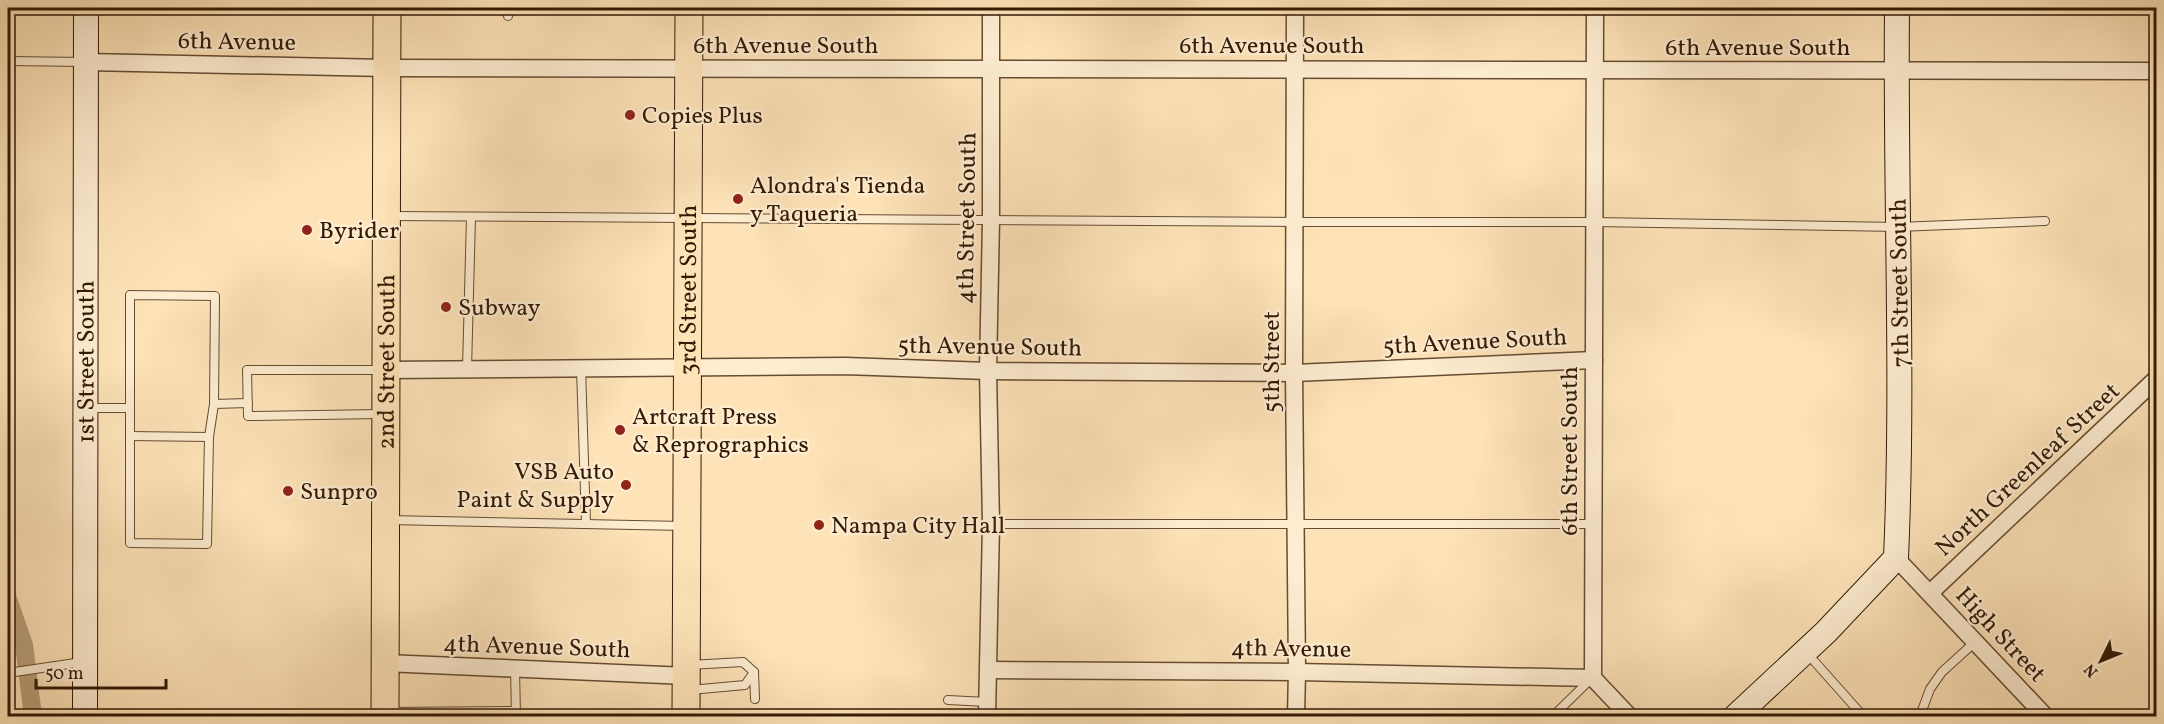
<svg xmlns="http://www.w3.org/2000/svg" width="2164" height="724" font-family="Vollkorn,serif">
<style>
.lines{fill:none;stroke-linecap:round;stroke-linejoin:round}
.canal{stroke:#b99f7b;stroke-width:18}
.lane-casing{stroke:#664c32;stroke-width:10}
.street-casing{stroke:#664c32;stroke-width:19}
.secondary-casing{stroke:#331a05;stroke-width:26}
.primary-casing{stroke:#331a05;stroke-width:29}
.lane{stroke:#feedd1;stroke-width:8}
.street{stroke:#feedd1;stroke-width:16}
.secondary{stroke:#feedd1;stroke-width:24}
.primary{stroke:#fee3b8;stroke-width:27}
.poi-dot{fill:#8f2418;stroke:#feedd1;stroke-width:2}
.labels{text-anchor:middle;stroke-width:4.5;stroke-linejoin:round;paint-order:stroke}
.street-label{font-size:24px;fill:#331a05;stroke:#feedd1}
.poi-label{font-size:24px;fill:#331a05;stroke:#feedd1;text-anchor:start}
</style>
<rect width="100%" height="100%" fill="#fee3b8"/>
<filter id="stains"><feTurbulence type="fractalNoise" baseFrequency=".00333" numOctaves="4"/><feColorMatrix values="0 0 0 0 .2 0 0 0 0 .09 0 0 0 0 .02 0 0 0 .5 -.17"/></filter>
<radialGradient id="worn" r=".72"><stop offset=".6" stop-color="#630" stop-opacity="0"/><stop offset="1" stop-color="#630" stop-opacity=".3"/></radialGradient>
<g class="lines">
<path class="canal" d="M 8,599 L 24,645 L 33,716"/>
<g class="lane-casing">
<g id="lane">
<path d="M 508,16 L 508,8"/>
<path d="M 8,61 L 85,62"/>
<path d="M 389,216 L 1295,222 L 1594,222 L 1898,227 L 2045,221"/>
<path d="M 581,368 L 586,524"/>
<path d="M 467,369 L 471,217"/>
<path d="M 214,404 L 215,296 L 130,295 L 130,543 L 207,544 L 209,437 L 214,404 L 248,403"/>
<path d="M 89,408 L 130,408"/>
<path d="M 381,414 L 248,416 L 247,370 L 383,370"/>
<path d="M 130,436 L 209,437"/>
<path d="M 388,520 L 684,526"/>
<path d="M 991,524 L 1593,524"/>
<path d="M 1806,652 L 1863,716"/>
<path d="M 689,665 L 743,662 L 754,672 L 745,685 L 690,690"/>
<path d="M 515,669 L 516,716"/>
<path d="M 754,672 L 755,699"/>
<path d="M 8,673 L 82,662"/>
<path d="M 948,700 L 987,702"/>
<path d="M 387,712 L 516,711"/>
<path d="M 1553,716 L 1591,679"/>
<path d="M 1920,716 L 1930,689 L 1942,672 L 1975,642"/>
</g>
</g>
<g class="street-casing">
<g id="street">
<path d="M 1295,8 L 1294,373 L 1297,672 L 1296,716"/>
<path d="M 86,62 L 387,68 L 2156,71"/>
<path d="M 386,370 L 845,366 L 988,371 L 1294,373 L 1594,360"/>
<path d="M 1896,558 L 2045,716"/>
<path d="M 1930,593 L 2156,379"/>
<path d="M 385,663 L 687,676"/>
<path d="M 989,670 L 1297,672 L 1593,678"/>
<path d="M 1593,678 L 1595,8"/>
<path d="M 1593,678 L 1629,716"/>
<path d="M 987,716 L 991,524 L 988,371 L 991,220 L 991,8"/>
</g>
</g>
<g class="secondary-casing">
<g id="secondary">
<path id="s1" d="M 85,716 L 86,8"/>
<path d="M 1736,716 L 1826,632 L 1896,558 C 1904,375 1895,191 1897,8"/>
</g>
</g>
<g class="primary-casing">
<g id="primary">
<path id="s2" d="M 385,716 L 387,8"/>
<path id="s3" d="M 686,716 L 689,8"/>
</g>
</g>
<use href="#lane" class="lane"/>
<use href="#street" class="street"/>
<use href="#secondary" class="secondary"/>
<use href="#primary" class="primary"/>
</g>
<g class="poi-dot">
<circle cx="630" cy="115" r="6"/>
<circle cx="738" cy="199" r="6"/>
<circle cx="307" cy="230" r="6"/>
<circle cx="446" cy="307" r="6"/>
<circle cx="620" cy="430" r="6"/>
<circle cx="626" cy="485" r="6"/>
<circle cx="288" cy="491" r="6"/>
<circle cx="819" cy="525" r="6"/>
</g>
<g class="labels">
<g class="street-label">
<text transform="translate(237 41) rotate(1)" y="8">6th Avenue</text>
<text x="786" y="53">6th Avenue South</text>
<text x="1272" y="53">6th Avenue South</text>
<text x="1758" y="55">6th Avenue South</text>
<text transform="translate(966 218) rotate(-89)" y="8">4th Street South</text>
<text transform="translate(1899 283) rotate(-91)" y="8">7th Street South</text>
<text dy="8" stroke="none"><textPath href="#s3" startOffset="426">3rd Street South</textPath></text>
<text transform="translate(1475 341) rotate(-3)" y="8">5th Avenue South</text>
<text transform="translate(990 346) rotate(1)" y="8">5th Avenue South</text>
<text dy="8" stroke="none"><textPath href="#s1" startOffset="354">1st Street South</textPath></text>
<text dy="8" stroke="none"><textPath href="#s2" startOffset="354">2nd Street South</textPath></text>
<text transform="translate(1271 362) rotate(-90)" y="8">5th Street</text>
<text transform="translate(1569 451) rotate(-90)" y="8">6th Street South</text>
<text transform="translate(2027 469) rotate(-43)" y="8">North Greenleaf Street</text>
<text transform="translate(2001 634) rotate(47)" y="8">High Street</text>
<text transform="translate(537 646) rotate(2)" y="8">4th Avenue South</text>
<text transform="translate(1291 648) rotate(1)" y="8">4th Avenue</text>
</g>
<g class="poi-label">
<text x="642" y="123">Copies Plus</text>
<text x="750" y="193">Alondra's Tienda<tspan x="750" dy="28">y Taqueria</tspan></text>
<text x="319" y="238">Byrider</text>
<text x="458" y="315">Subway</text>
<text x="632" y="424">Artcraft Press<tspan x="632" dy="28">&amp; Reprographics</tspan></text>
<text x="614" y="479" text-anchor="end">VSB Auto<tspan x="614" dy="28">Paint &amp; Supply</tspan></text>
<text x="300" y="499">Sunpro</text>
<text x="831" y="533">Nampa City Hall</text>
</g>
</g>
<rect width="2164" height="724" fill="none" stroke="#fee3b8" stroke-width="30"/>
<rect x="9" y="9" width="2146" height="706" fill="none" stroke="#331a05" stroke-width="3"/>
<rect x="15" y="15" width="2134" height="694" fill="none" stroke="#331a05" stroke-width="1.5"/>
<g transform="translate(2101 661) rotate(227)" stroke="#feedd1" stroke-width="4.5" paint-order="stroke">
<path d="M0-4.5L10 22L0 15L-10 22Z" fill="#331a05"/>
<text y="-9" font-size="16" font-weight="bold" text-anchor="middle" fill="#331a05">N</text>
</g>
<path d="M36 679v9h130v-9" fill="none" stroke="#331a05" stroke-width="3"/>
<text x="45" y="679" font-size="18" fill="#331a05" stroke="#feedd1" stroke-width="4.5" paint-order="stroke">50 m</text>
<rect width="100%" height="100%" filter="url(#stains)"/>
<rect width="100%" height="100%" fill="url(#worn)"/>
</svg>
